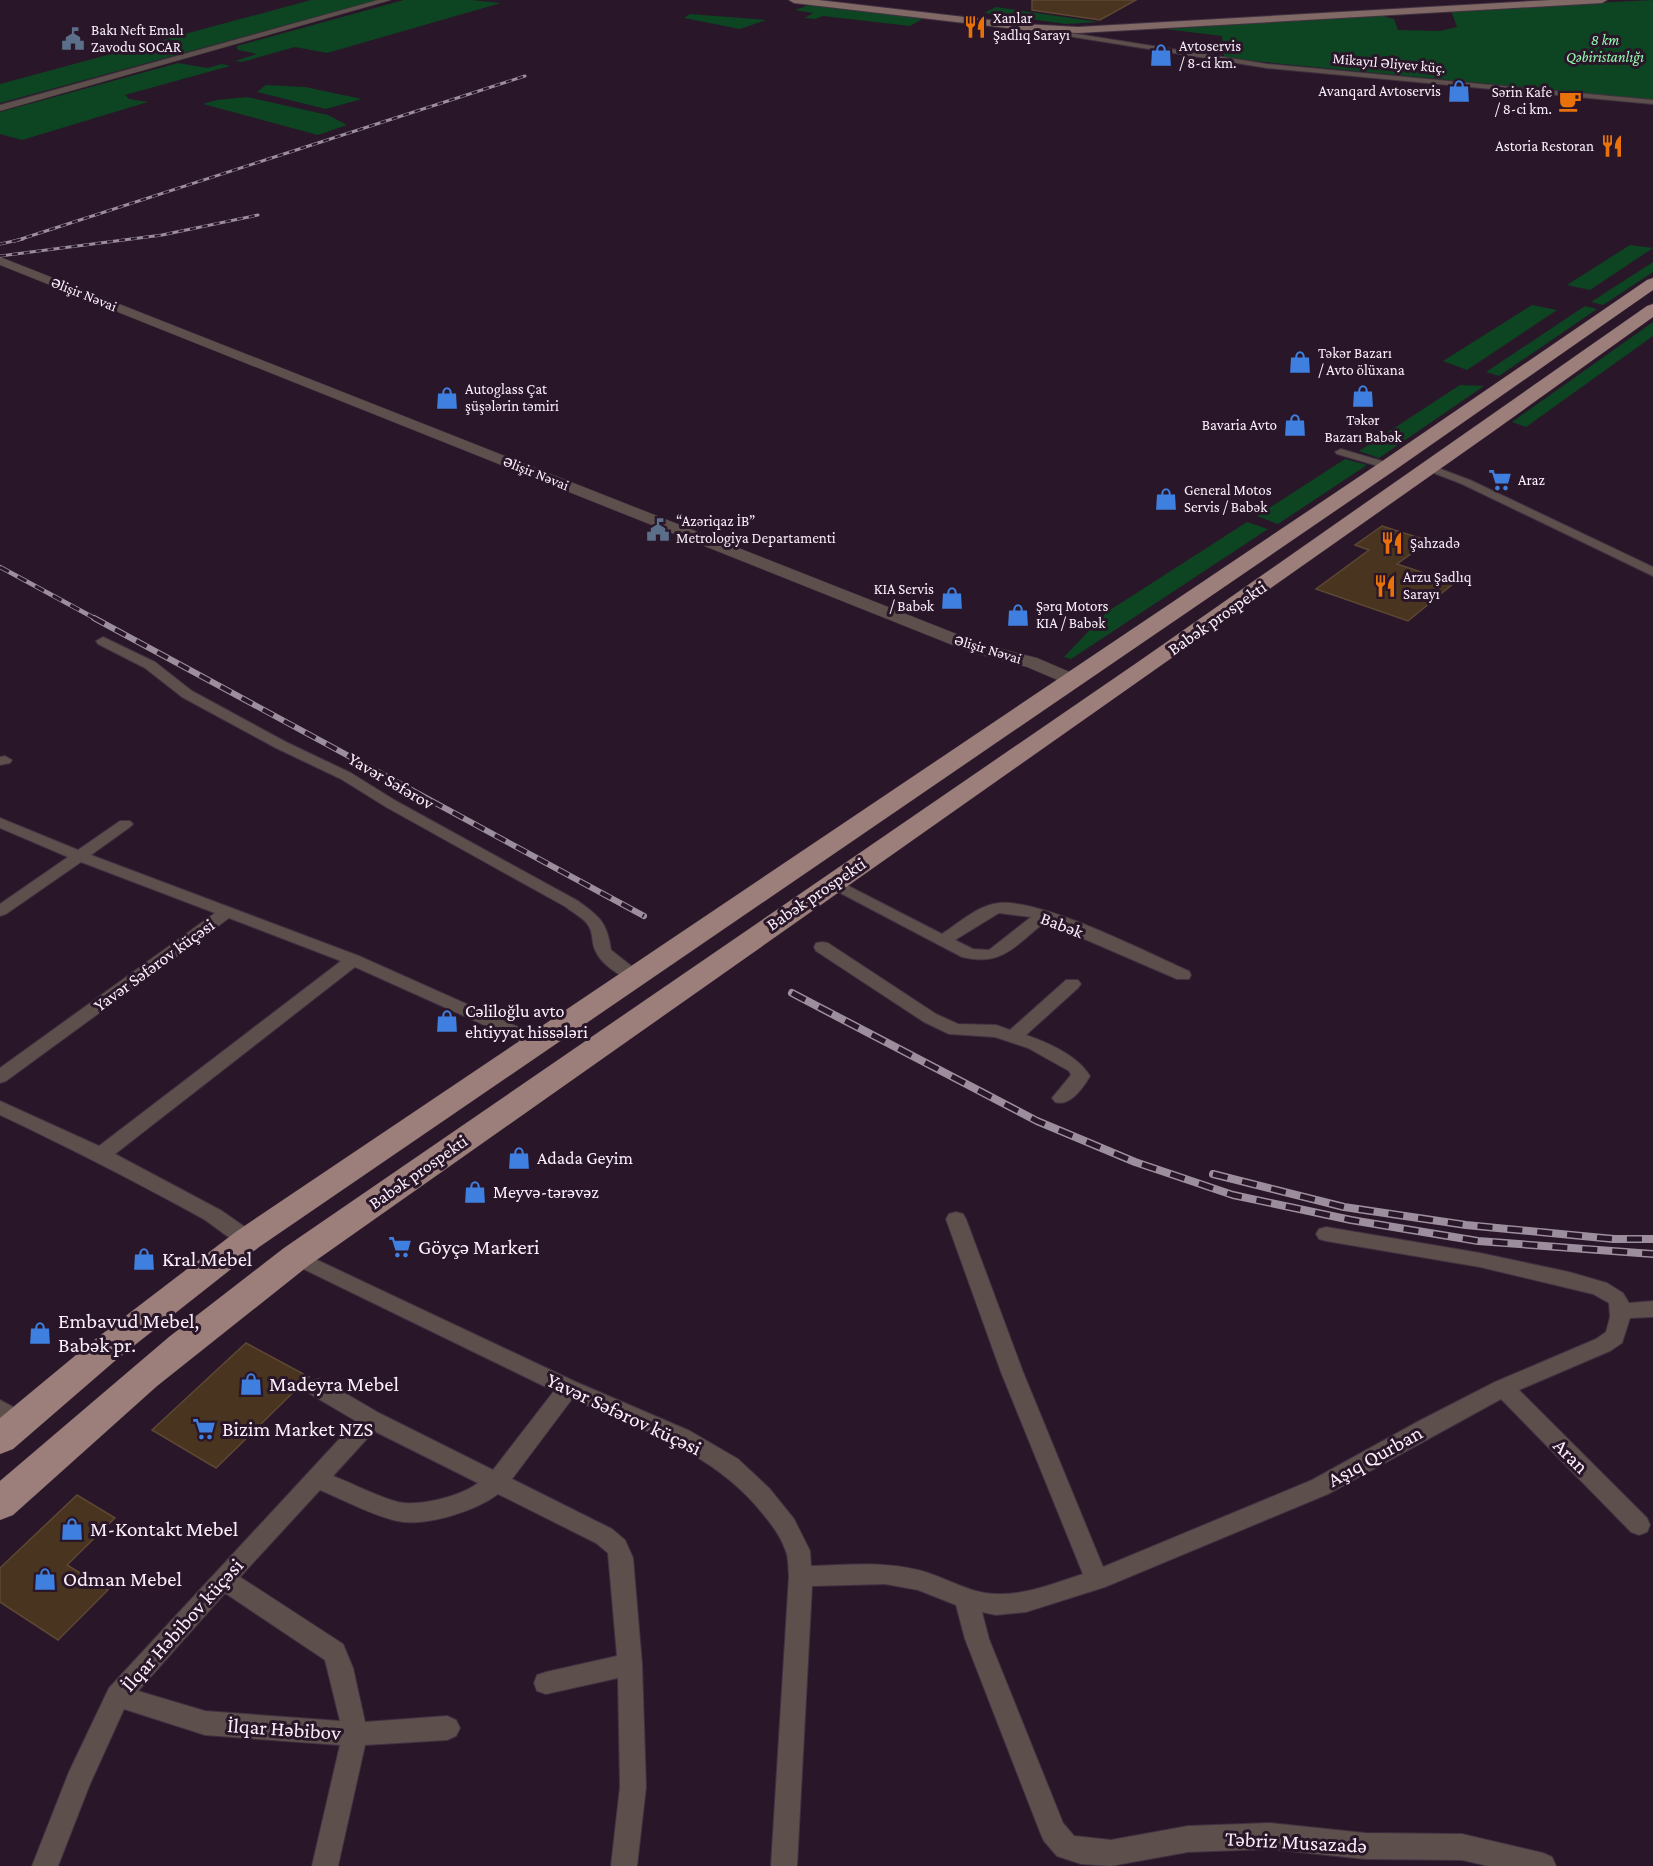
<svg xmlns="http://www.w3.org/2000/svg" width="1653" height="1866" font-family="'Crimson Pro',serif">
<style>
.green{fill:#0d4421}
.building{fill:#493420;stroke:#5d4733;stroke-width:1.5}
.lines{fill:none;stroke-linecap:round;stroke-linejoin:round}
.minor-casing{stroke:#423142;stroke-width:2}
.tertiary-casing{stroke:#423142;stroke-width:1}
.secondary-casing{stroke:#423142;stroke-width:2}
.primary-casing{stroke:#423142;stroke-width:1}
.minor{fill:#5d4f4c;fill-rule:evenodd}
.tertiary{fill:#5d4f4c;fill-rule:evenodd}
.secondary{fill:#816a66;fill-rule:evenodd}
.primary{fill:#9c7f7a;fill-rule:evenodd}
.rail-far3-casing{stroke:#9c8e9c;stroke-width:3}
.rail-far2-casing{stroke:#9c8e9c;stroke-width:4.5}
.rail-far1-casing{stroke:#9c8e9c;stroke-width:6}
.rail-casing{stroke:#9c8e9c;stroke-width:8}
.rail-far3{stroke:#291729;stroke-width:2;stroke-dasharray:6;stroke-linecap:butt}
.rail-far2{stroke:#291729;stroke-width:3;stroke-dasharray:10;stroke-linecap:butt}
.rail-far1{stroke:#291729;stroke-width:4;stroke-dasharray:12;stroke-linecap:butt}
.rail{stroke:#291729;stroke-width:5;stroke-dasharray:15;stroke-linecap:butt}
.labels{text-anchor:middle;stroke-width:6;stroke-linejoin:round;paint-order:stroke}
.far-poi-label{font-size:15px;fill:#fbeffb;stroke:#291729;text-anchor:start}
.far-park-label{font-size:15px;font-style:italic;fill:#95fcb0;stroke:#291729}
.far-street-label{font-size:15px;fill:#fbeffb;stroke:#291729}
.street-label{font-size:18px;fill:#fbeffb;stroke:#291729}
.poi-label{font-size:18px;fill:#fbeffb;stroke:#291729;text-anchor:start}
.near-poi-label{font-size:21px;fill:#fbeffb;stroke:#291729;text-anchor:start}
.near-street-label{font-size:21px;fill:#fbeffb;stroke:#291729}
</style>
<rect width="100%" height="100%" fill="#291729"/>
<g class="green">
<path d="M 311,0 L 378,0 L 0,103 L 0,84 Z"/>
<path d="M 404,0 L 471,0 L 501,3 L 327,53 L 295,47 L 242,62 L 235,61 L 257,54 L 238,50 L 237,46 Z"/>
<path d="M 1653,0 L 1653,100 L 1253,61 L 1224,57 L 1222,36 L 1165,29 L 1379,15 L 1394,19 L 1398,30 L 1440,31 L 1457,27 L 1451,10 Z"/>
<path d="M 809,5 L 924,18 L 910,26 L 823,16 L 815,19 L 805,18 L 813,13 L 795,10 Z"/>
<path d="M 996,7 L 1099,22 L 1066,24 L 984,13 Z"/>
<path d="M 690,14 L 766,20 L 740,29 L 684,18 Z"/>
<path d="M 178,63 L 207,68 L 222,64 L 230,66 L 125,95 L 129,99 L 148,102 L 22,140 L 0,134 L 0,112 Z"/>
<path d="M 266,85 L 305,87 L 362,99 L 326,109 L 257,92 Z"/>
<path d="M 247,97 L 328,115 L 347,125 L 318,135 L 203,104 L 217,100 Z"/>
<path d="M 1630,245 L 1653,248 L 1590,290 L 1567,285 Z"/>
<path d="M 1653,262 L 1653,272 L 1603,305 L 1591,302 Z"/>
<path d="M 1532,305 L 1557,310 L 1467,370 L 1443,361 Z"/>
<path d="M 1585,306 L 1597,309 L 1499,376 L 1486,372 Z"/>
<path d="M 1653,322 L 1653,336 L 1526,427 L 1512,422 Z"/>
<path d="M 1460,385 L 1484,386 L 1379,458 L 1359,451 Z"/>
<path d="M 1345,459 L 1367,465 L 1278,524 L 1257,516 Z"/>
<path d="M 1247,522 L 1268,529 L 1071,659 L 1064,657 L 1107,612 Z"/>
</g>
<g class="building">
<path d="M 1032,0 L 1136,0 L 1100,20 L 1032,10 Z"/>
<path d="M 1382,526 L 1429,541 L 1397,564 L 1454,583 L 1408,621 L 1316,589 L 1369,550 L 1355,545 Z"/>
<path d="M 246,1343 L 309,1377 L 216,1468 L 152,1430 Z"/>
<path d="M 77,1495 L 115,1518 L 67,1565 L 108,1590 L 58,1640 L 0,1602 L 0,1568 Z"/>
</g>
<g class="lines">
<g class="minor-casing">
<g id="minor">
<path d="M 1026,26 L 1267,64 L 1653,100 L 1653,104 L 1267,68 L 1024,29 Z"/>
<path d="M 1341,449 L 1392,464 L 1394,466 L 1388,469 L 1337,454 L 1335,452 Z"/>
<path d="M 1430,465 L 1470,480 L 1653,567 L 1653,576 L 1462,484 L 1426,470 L 1426,466 Z"/>
<path d="M 103,637 L 155,662 L 192,691 L 286,742 L 351,773 L 396,801 L 578,901 C 600,917 607,922 611,950 L 644,976 L 642,980 C 628,984 602,965 596,952 C 591,944 594,933 588,925 C 584,918 573,913 566,907 L 386,807 L 341,779 L 276,748 L 182,697 L 145,668 L 98,644 L 96,641 Z"/>
<path d="M 5,756 L 12,760 L 10,763 L 0,765 L 0,757 Z"/>
<path d="M 0,818 L 78,850 L 120,821 L 130,821 L 133,824 L 130,827 L 91,855 L 359,956 L 545,1039 L 548,1043 L 545,1047 L 533,1047 L 355,967 L 115,1154 L 222,1211 L 255,1234 L 258,1239 L 255,1244 C 237,1250 216,1225 200,1217 C 134,1181 68,1147 0,1115 L 0,1101 L 99,1146 L 341,961 L 229,918 L 6,1081 L 0,1083 L 0,1068 L 215,913 L 81,862 L 6,914 L 0,916 L 0,904 L 68,857 L 0,828 Z"/>
<path d="M 833,878 L 942,934 C 959,923 978,905 999,903 C 1043,899 1146,952 1189,971 L 1191,975 L 1189,979 L 1177,979 L 1045,922 C 1016,945 1002,967 962,957 L 827,886 L 825,883 L 827,880 ZM 999,913 L 1031,917 L 989,950 L 973,949 L 955,940 Z"/>
<path d="M 822,942 L 828,943 L 936,1014 L 958,1024 L 996,1025 L 1010,1030 L 1066,980 L 1078,980 L 1081,984 L 1078,988 L 1026,1035 C 1049,1043 1077,1055 1090,1076 C 1083,1088 1070,1107 1055,1102 L 1052,1098 L 1071,1075 L 1069,1071 L 1028,1048 L 995,1037 L 949,1034 L 924,1022 L 816,951 L 814,947 L 816,943 Z"/>
<path d="M 956,1212 L 963,1214 L 966,1219 L 1023,1372 L 1103,1567 L 1312,1480 L 1419,1421 L 1495,1382 L 1596,1339 L 1606,1332 L 1610,1317 L 1609,1303 L 1593,1294 L 1480,1267 L 1326,1241 L 1319,1239 L 1316,1234 L 1319,1229 L 1326,1227 L 1480,1253 L 1569,1272 L 1607,1283 L 1623,1293 L 1629,1303 L 1653,1301 L 1653,1317 L 1630,1318 L 1622,1343 L 1610,1351 L 1519,1390 L 1647,1518 L 1650,1525 L 1647,1532 L 1639,1535 L 1631,1532 L 1501,1399 L 1328,1494 L 1105,1587 L 1026,1612 L 996,1615 L 982,1612 L 989,1639 L 1063,1823 L 1074,1836 L 1111,1840 L 1188,1826 L 1270,1823 L 1365,1833 L 1462,1834 L 1543,1853 L 1552,1857 L 1556,1866 L 1488,1866 L 1462,1860 L 1365,1859 L 1270,1849 L 1188,1852 L 1111,1866 L 1081,1864 L 1057,1856 L 1044,1841 L 1040,1832 L 965,1639 L 956,1605 L 918,1590 L 885,1584 L 812,1586 L 797,1866 L 771,1866 L 789,1576 C 788,1567 789,1557 785,1549 C 780,1535 772,1525 763,1514 C 715,1453 641,1429 572,1399 L 512,1479 L 612,1529 L 625,1540 L 633,1558 L 642,1664 L 646,1787 L 637,1866 L 611,1866 L 620,1787 L 618,1678 L 546,1694 L 537,1691 L 534,1683 L 537,1675 L 546,1672 L 617,1656 L 608,1553 L 596,1543 L 498,1494 C 476,1511 426,1527 397,1521 C 371,1515 344,1500 320,1490 L 240,1577 L 343,1644 L 353,1668 L 365,1722 L 447,1716 L 456,1720 L 460,1728 L 456,1736 L 447,1740 L 365,1745 L 338,1866 L 312,1866 L 340,1745 L 205,1735 L 124,1709 L 90,1784 L 58,1866 L 32,1866 L 69,1772 L 109,1688 L 356,1421 L 310,1394 L 307,1388 L 310,1382 L 318,1379 L 326,1382 L 379,1413 L 493,1470 L 554,1391 L 289,1262 L 286,1257 L 289,1252 L 296,1250 L 576,1382 L 690,1431 L 738,1459 L 769,1488 L 794,1519 L 810,1551 L 811,1566 C 847,1565 883,1561 918,1570 C 944,1576 969,1594 997,1594 C 1027,1595 1055,1583 1083,1574 L 1001,1372 L 946,1219 L 949,1214 ZM 374,1431 L 478,1483 C 461,1496 419,1507 398,1502 C 376,1496 354,1484 333,1476 ZM 225,1593 L 325,1660 L 340,1721 L 205,1711 L 138,1691 Z"/>
<path d="M 0,1400 L 28,1415 L 31,1421 L 28,1427 L 20,1430 L 0,1420 Z"/>
</g>
</g>
<g class="tertiary-casing">
<g id="tertiary">
<path d="M 378,0 L 391,0 L 0,111 L 0,105 Z"/>
<path d="M 0,257 L 982,644 L 1037,658 L 1079,676 L 1082,680 L 1079,684 L 1067,684 L 1027,667 L 970,652 L 0,265 Z"/>
</g>
</g>
<g class="secondary-casing">
<path id="secondary" d="M 789,0 L 818,0 L 1024,24 L 1078,27 L 1552,0 L 1607,0 L 1602,3 L 1078,33 L 1024,30 L 794,3 Z"/>
</g>
<g class="primary-casing">
<g id="primary">
<path d="M 1653,278 L 1653,290 L 1395,470 L 259,1247 L 117,1359 L 13,1449 L 0,1454 L 0,1418 L 93,1341 L 237,1231 L 1381,462 L 1647,280 Z"/>
<path d="M 1653,304 L 1653,317 L 1491,433 L 308,1266 L 157,1386 L 13,1515 L 0,1520 L 0,1481 L 169,1337 L 284,1248 L 1138,662 L 1647,306 Z"/>
</g>
</g>
<use href="#minor" class="minor"/>
<use href="#tertiary" class="tertiary"/>
<use href="#secondary" class="secondary"/>
<use href="#primary" class="primary"/>
<g class="rail-far3-casing">
<g id="rail-far3">
<path d="M 15,241 L 525,76"/>
<path d="M 0,244 L 23,239"/>
<path d="M 0,256 L 162,235 L 258,215"/>
</g>
</g>
<g class="rail-far2-casing">
<path id="rail-far2" d="M 0,567 L 96,619"/>
</g>
<g class="rail-far1-casing">
<path id="rail-far1" d="M 94,618 L 644,916"/>
</g>
<g class="rail-casing">
<g id="rail">
<path d="M 792,993 L 1037,1121 L 1135,1162 L 1233,1195 L 1351,1220 L 1478,1241 L 1653,1254"/>
<path d="M 1213,1174 L 1344,1207 L 1466,1225 L 1614,1239 L 1653,1239"/>
</g>
</g>
<use href="#rail-far3" class="rail-far3"/>
<use href="#rail-far2" class="rail-far2"/>
<use href="#rail-far1" class="rail-far1"/>
<use href="#rail" class="rail"/>
</g>
<defs>
<g id="restaurant-bare" transform="scale(1.8)"><path d="M-5-6h1v4h1v-4h1v4h1v-4h1v5L-1.5 .5V6h-2V.5L-5-1ZM5-6V6H3V1.5H1.5Q1.5-4 5-6Z" fill="#e8710a" stroke="#291729" stroke-width="2.5" paint-order="stroke"/></g>
<g id="civic-bare" transform="scale(1.8)"><path d="M-.6-6.5H3V-4.5H.6V-3L4-1V1h2V6H-6V1h2V-1L-.6-3ZM-1.2 2.5V6h2.4V2.5Z" fill="#5c6f8a" stroke="#291729" stroke-width="2.5" paint-order="stroke"/></g>
<g id="shop-bare" transform="scale(1.8)"><path d="M-5-2.5h2.3a2.7 3.5 0 0 1 5.4 0H5L5.5 6h-11ZM-1.5-2.5h3a1.5 2.3 0 0 0-3 0Z" fill="#3f7fe0" stroke="#291729" stroke-width="2.5" paint-order="stroke"/></g>
<g id="cafe-bare" transform="scale(1.8)"><path d="M-5.5-4.5H6V0H3Q3 3.5 0 3.5H-2.5Q-5.5 3.5-5.5 0ZM3-3.2v2h1.7v-2ZM-6 4.5H4V6H-6Z" fill="#e8710a" stroke="#291729" stroke-width="2.5" paint-order="stroke"/></g>
<g id="supermarket-bare" transform="scale(1.8)"><path d="M-6-5.5h2.5l.6 2H6L4.5 2H-2.5L-4.4-4H-6ZM-1.5 3.2a1.3 1.3 0 1 0 .1 0ZM3 3.2a1.3 1.3 0 1 0 .1 0Z" fill="#3f7fe0" stroke="#291729" stroke-width="2.5" paint-order="stroke"/></g>
</defs>
<g fill-rule="evenodd">
<use href="#restaurant-bare" x="975" y="27"/>
<use href="#civic-bare" x="73" y="39"/>
<use href="#shop-bare" x="1161" y="55"/>
<use href="#shop-bare" x="1459" y="91"/>
<use href="#cafe-bare" x="1570" y="101"/>
<use href="#restaurant-bare" x="1612" y="146"/>
<use href="#shop-bare" x="1300" y="362"/>
<use href="#shop-bare" x="1363" y="396"/>
<use href="#shop-bare" x="447" y="398"/>
<use href="#shop-bare" x="1295" y="425"/>
<use href="#supermarket-bare" x="1500" y="480"/>
<use href="#shop-bare" x="1166" y="499"/>
<use href="#civic-bare" x="658" y="530"/>
<use href="#restaurant-bare" x="1392" y="543"/>
<use href="#restaurant-bare" x="1385" y="586"/>
<use href="#shop-bare" x="952" y="598"/>
<use href="#shop-bare" x="1018" y="615"/>
<use href="#shop-bare" x="447" y="1021"/>
<use href="#shop-bare" x="519" y="1158"/>
<use href="#shop-bare" x="475" y="1192"/>
<use href="#supermarket-bare" x="400" y="1247"/>
<use href="#shop-bare" x="144" y="1259"/>
<use href="#shop-bare" x="40" y="1333"/>
<use href="#shop-bare" x="251" y="1384"/>
<use href="#supermarket-bare" x="204" y="1429"/>
<use href="#shop-bare" x="72" y="1529"/>
<use href="#shop-bare" x="45" y="1579"/>
</g>
<g class="labels">
<g class="far-poi-label">
<text x="993" y="23">Xanlar<tspan x="993" dy="17">Şadlıq Sarayı</tspan></text>
<text x="91" y="35">Bakı Neft Emalı<tspan x="91" dy="17">Zavodu SOCAR</tspan></text>
<text x="1179" y="51">Avtoservis<tspan x="1179" dy="17">/ 8-ci km.</tspan></text>
<text x="1441" y="96" text-anchor="end">Avanqard Avtoservis</text>
<text x="1552" y="97" text-anchor="end">Sərin Kafe<tspan x="1552" dy="17">/ 8-ci km.</tspan></text>
<text x="1594" y="151" text-anchor="end">Astoria Restoran</text>
<text x="1318" y="358">Təkər Bazarı<tspan x="1318" dy="17">/ Avto ölüxana</tspan></text>
<text x="465" y="394">Autoglass Çat<tspan x="465" dy="17">şüşələrin təmiri</tspan></text>
<text x="1363" y="425" text-anchor="middle">Təkər<tspan x="1363" dy="17">Bazarı Babək</tspan></text>
<text x="1277" y="430" text-anchor="end">Bavaria Avto</text>
<text x="1518" y="485">Araz</text>
<text x="1184" y="495">General Motos<tspan x="1184" dy="17">Servis / Babək</tspan></text>
<text x="676" y="526">“Azəriqaz İB”<tspan x="676" dy="17">Metrologiya Departamenti</tspan></text>
<text x="1410" y="548">Şahzadə</text>
<text x="1403" y="582">Arzu Şadlıq<tspan x="1403" dy="17">Sarayı</tspan></text>
<text x="934" y="594" text-anchor="end">KIA Servis<tspan x="934" dy="17">/ Babək</tspan></text>
<text x="1036" y="611">Şərq Motors<tspan x="1036" dy="17">KIA / Babək</tspan></text>
</g>
<g class="far-park-label">
<text x="1605" y="45">8 km<tspan x="1605" dy="17">Qəbiristanlığı</tspan></text>
</g>
<g class="far-street-label">
<text transform="translate(1389 63) rotate(5)" y="5">Mikayıl Əliyev küç.</text>
<text transform="translate(84 294) rotate(22)" y="5">Əlişir Nəvai</text>
<text transform="translate(536 473) rotate(22)" y="5">Əlişir Nəvai</text>
<text transform="translate(988 649) rotate(17)" y="5">Əlişir Nəvai</text>
</g>
<g class="street-label">
<text transform="translate(1217 618) rotate(-35)" y="6">Babək prospekti</text>
<text transform="translate(391 781) rotate(30)" y="6">Yavər Səfərov</text>
<text transform="translate(816 894) rotate(-34)" y="6">Babək prospekti</text>
<text transform="translate(1062 925) rotate(21)" y="6">Babək</text>
<text transform="translate(154 965) rotate(-36)" y="6">Yavər Səfərov küçəsi</text>
<text transform="translate(418 1172) rotate(-35)" y="6">Babək prospekti</text>
</g>
<g class="poi-label">
<text x="465" y="1017">Cəliloğlu avto<tspan x="465" dy="21">ehtiyyat hissələri</tspan></text>
<text x="537" y="1164">Adada Geyim</text>
<text x="493" y="1198">Meyvə-tərəvəz</text>
</g>
<g class="near-poi-label">
<text x="418" y="1254">Göyçə Markeri</text>
<text x="162" y="1266">Kral Mebel</text>
<text x="58" y="1328">Embavud Mebel,<tspan x="58" dy="24">Babək pr.</tspan></text>
<text x="269" y="1391">Madeyra Mebel</text>
<text x="222" y="1436">Bizim Market NZS</text>
<text x="90" y="1536">M-Kontakt Mebel</text>
<text x="63" y="1586">Odman Mebel</text>
</g>
<g class="near-street-label">
<text transform="translate(624 1414) rotate(25)" y="7">Yavər Səfərov küçəsi</text>
<text transform="translate(1375 1456) rotate(-29)" y="7">Aşıq Qurban</text>
<text transform="translate(1571 1456) rotate(45)" y="7">Aran</text>
<text transform="translate(182 1625) rotate(-48)" y="7">İlqar Həbibov küçəsi</text>
<text transform="translate(284 1729) rotate(4)" y="7">İlqar Həbibov</text>
<text transform="translate(1296 1842) rotate(3)" y="7">Təbriz Musazadə</text>
</g>
</g>
</svg>
